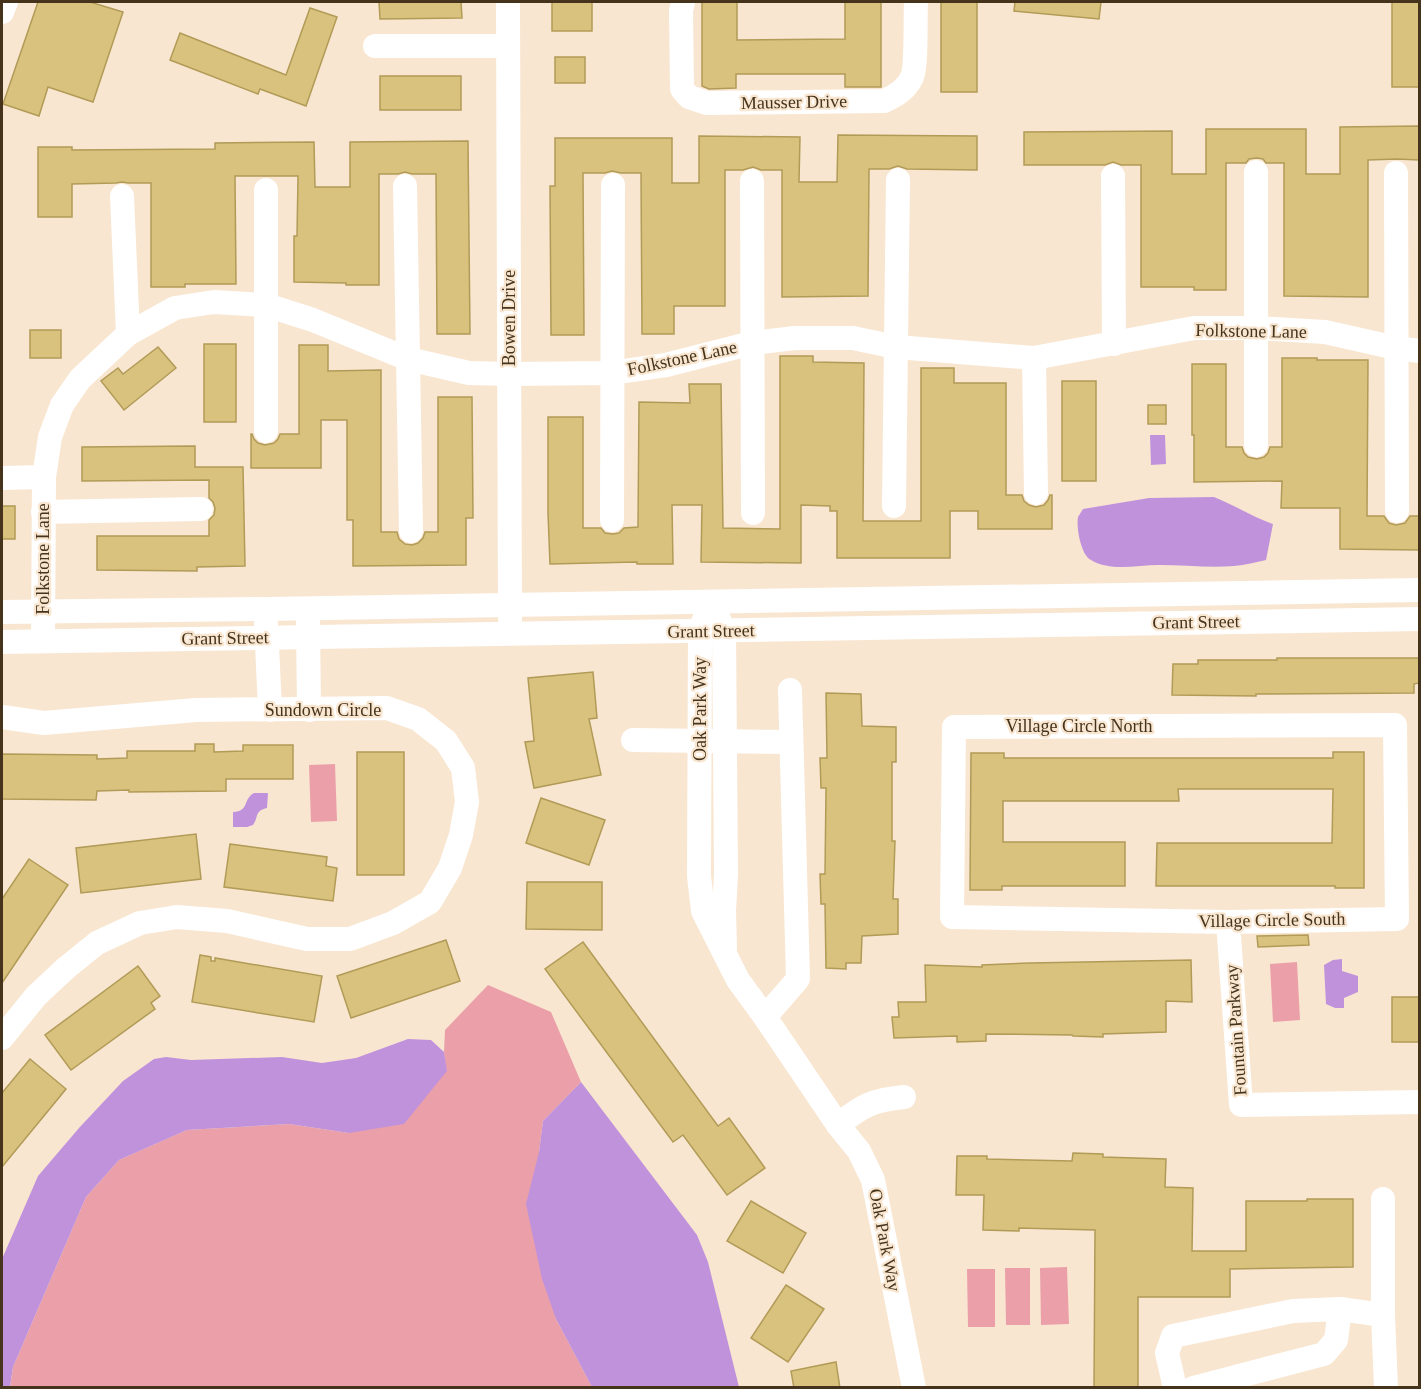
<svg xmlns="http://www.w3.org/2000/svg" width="1421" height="1389" font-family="'Times New Roman',serif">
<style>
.green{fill:#eba0a9}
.water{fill:#c092dc}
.building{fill:#d9c27e;stroke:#b19b57;stroke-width:1.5}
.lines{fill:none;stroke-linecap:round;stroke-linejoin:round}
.minor{stroke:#fff;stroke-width:24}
.labels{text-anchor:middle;stroke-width:4.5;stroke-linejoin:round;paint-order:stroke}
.street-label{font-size:18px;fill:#46331b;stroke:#f9e6d0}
</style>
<rect width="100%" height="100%" fill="#f9e6d0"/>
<g class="green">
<path d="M 335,764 L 337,821 L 311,822 L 309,765 Z"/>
<path d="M 1297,962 L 1300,1020 L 1273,1022 L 1270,964 Z"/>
<path d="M 488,985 L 551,1012 L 581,1082 L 543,1121 L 539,1152 L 556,1319 L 592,1387 L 10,1388 L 13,1367 L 86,1197 L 119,1160 L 187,1130 L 289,1124 L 349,1133 L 446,1071 L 444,1052 L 445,1030 Z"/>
<path d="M 1067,1267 L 1069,1324 L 1041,1325 L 1040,1268 Z"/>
<path d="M 1005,1268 L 1030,1268 L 1030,1325 L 1006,1325 Z"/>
<path d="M 967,1269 L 995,1269 L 995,1327 L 968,1327 Z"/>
</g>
<g class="water">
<path d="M 1150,435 L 1165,435 L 1166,464 L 1151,465 Z"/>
<path d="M 1214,497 C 1234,505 1253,517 1273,524 L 1266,560 C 1256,562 1245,565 1234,566 C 1210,568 1184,565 1159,565 C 1137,565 1111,572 1091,560 C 1081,555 1076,527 1078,517 C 1079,515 1082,511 1083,509 L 1149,498 Z"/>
<path d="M 254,793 L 268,793 L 267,808 C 254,811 259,817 253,825 L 247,827 L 233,827 L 233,812 C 250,811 242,800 254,793 Z"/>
<path d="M 1342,959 L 1342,971 L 1358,976 L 1358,992 L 1344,998 L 1344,1008 L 1335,1008 L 1326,1004 L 1324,965 L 1333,960 Z"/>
<path d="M 408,1039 L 431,1040 L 444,1052 L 447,1071 L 404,1124 L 349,1133 L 289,1124 L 187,1130 L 119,1160 L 86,1197 L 13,1367 L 10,1387 L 2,1387 L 2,1259 L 38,1176 L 79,1128 L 123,1081 L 154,1059 L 166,1057 L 191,1060 L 282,1057 L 322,1063 L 356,1058 Z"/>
<path d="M 581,1082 L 697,1235 L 708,1262 L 739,1387 L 592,1387 L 556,1319 L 542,1279 L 526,1204 L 539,1152 L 543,1121 Z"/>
</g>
<g class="building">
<path d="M 38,2 L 90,2 L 123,12 L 93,102 L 48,87 L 39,116 L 3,104 Z"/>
<path d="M 379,2 L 461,2 L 462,18 L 380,19 Z"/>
<rect x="552" y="2" width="40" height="29"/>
<path d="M 702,2 L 737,2 L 737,40 L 845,39 L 845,2 L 881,2 L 881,87 L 845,87 L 845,74 L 736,74 L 736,88 L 709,89 L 702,86 Z"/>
<rect x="941" y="2" width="36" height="90"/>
<path d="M 1015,2 L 1101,2 L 1099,19 L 1014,11 Z"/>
<rect x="1392" y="2" width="27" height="85"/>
<path d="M 310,8 L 337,17 L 306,106 L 260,89 L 258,94 L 170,60 L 180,33 L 286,75 Z"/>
<rect x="555" y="57" width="30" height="26"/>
<rect x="380" y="76" width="81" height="34"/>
<path d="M 1419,126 L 1419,160 L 1397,159 L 1368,160 L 1368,297 L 1284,296 L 1284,163 L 1266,163 L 1263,159 L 1257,158 L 1249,159 L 1246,163 L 1226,163 L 1226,290 L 1194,290 L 1194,287 L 1141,287 L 1141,165 L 1121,165 L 1113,162 L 1105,165 L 1024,165 L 1024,132 L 1172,131 L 1172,174 L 1206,174 L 1206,129 L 1306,129 L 1306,174 L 1340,174 L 1340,127 Z"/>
<path d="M 838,135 L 977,136 L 977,170 L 907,169 L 898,166 L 889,169 L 869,169 L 868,296 L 782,297 L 782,170 L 761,170 L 753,167 L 743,170 L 725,170 L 725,306 L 674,306 L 674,334 L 642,334 L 641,173 L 621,173 L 612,171 L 605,173 L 583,173 L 584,335 L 551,335 L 550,186 L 555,186 L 555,138 L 672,138 L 672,183 L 699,183 L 699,136 L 800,137 L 799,182 L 837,182 Z"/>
<path d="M 468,141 L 470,334 L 437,334 L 436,174 L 412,174 L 405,172 L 398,174 L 379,174 L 379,285 L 346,285 L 346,283 L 294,282 L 294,236 L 297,236 L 298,176 L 235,176 L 236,284 L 185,284 L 185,287 L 151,287 L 151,183 L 128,183 L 122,182 L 116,183 L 72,184 L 72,217 L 38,217 L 38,147 L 72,147 L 72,150 L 215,149 L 215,143 L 314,142 L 315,187 L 350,187 L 350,142 Z"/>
<rect x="30" y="330" width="31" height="28"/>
<rect x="204" y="344" width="32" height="78"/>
<path d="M 299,345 L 328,345 L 328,371 L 381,370 L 381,532 L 397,532 L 399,539 L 405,544 L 412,545 L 418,543 L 423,538 L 425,532 L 438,532 L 438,397 L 472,397 L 473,518 L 466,518 L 466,565 L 353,566 L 353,520 L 347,520 L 347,420 L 321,420 L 321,468 L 251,468 L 251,434 L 252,434 L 254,439 L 258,443 L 265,445 L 274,443 L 278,439 L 280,434 L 299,434 Z"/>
<path d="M 158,347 L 176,368 L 124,410 L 101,381 L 118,368 L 123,374 Z"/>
<path d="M 780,356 L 813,356 L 813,362 L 864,363 L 863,521 L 921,521 L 921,368 L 954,368 L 954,383 L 1006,383 L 1006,495 L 1022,495 L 1024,501 L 1029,505 L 1036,507 L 1044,505 L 1048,500 L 1050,495 L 1052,495 L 1052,529 L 978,529 L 978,511 L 950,511 L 950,558 L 837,558 L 837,511 L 830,511 L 830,506 L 801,505 L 801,563 L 701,562 L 702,505 L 672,505 L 673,564 L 637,564 L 637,562 L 550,564 L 548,513 L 548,417 L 583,417 L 583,528 L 601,528 L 605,533 L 613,534 L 619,533 L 624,528 L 638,527 L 639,402 L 690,403 L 689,384 L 721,384 L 723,528 L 780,529 Z"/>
<path d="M 1282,358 L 1317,358 L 1317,360 L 1368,360 L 1367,516 L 1384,516 L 1389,523 L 1396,525 L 1405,523 L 1410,516 L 1419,516 L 1419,550 L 1340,549 L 1340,508 L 1281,508 L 1282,481 L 1194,482 L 1194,435 L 1192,435 L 1192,364 L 1226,364 L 1226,447 L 1242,447 L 1244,453 L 1248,457 L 1257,459 L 1264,457 L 1268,453 L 1270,447 L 1282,447 Z"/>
<rect x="1062" y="381" width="34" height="100"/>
<rect x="1148" y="405" width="18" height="19"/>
<path d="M 195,446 L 195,467 L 243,467 L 245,566 L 197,567 L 197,571 L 97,570 L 97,536 L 209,536 L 209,520 L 214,515 L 215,508 L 213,502 L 209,498 L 209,480 L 82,481 L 82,447 Z"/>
<rect x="2" y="506" width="13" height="33"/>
<path d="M 1277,658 L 1419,658 L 1419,683 L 1414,684 L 1414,693 L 1256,694 L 1256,696 L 1172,695 L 1173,664 L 1198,664 L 1198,660 L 1277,660 Z"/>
<path d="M 593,672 L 597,718 L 589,719 L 601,775 L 534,788 L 525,742 L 534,741 L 528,678 Z"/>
<path d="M 826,693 L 861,694 L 862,726 L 896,727 L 896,762 L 892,762 L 892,841 L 895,841 L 893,899 L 898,899 L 898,934 L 862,936 L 861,963 L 846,963 L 846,969 L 826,968 L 825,904 L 821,904 L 820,874 L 825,874 L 826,788 L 821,788 L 820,758 L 827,758 Z"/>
<path d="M 195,744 L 214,744 L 214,752 L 243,751 L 243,745 L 293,745 L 293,779 L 226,779 L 226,791 L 129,792 L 129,790 L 97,791 L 96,800 L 2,799 L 2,754 L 97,755 L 97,759 L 127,758 L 127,751 L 195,751 Z"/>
<rect x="357" y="752" width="47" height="123"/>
<path d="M 1333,752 L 1364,752 L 1364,888 L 1335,888 L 1335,886 L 1156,886 L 1157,843 L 1332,843 L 1333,789 L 1178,789 L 1179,801 L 1003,801 L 1003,842 L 1125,842 L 1125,886 L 1002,886 L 1002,890 L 970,890 L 971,753 L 1004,753 L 1004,758 L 1333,758 Z"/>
<path d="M 541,798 L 605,820 L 589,865 L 526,843 Z"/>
<path d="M 196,834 L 201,879 L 81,893 L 76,848 Z"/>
<path d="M 230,844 L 327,857 L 326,866 L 337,868 L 333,901 L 224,887 Z"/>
<path d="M 29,859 L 68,885 L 2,983 L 2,899 Z"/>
<path d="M 527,882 L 602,882 L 602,930 L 526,929 Z"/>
<path d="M 1308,935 L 1309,945 L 1258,947 L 1257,936 Z"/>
<path d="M 446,940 L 460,981 L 351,1018 L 337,976 Z"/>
<path d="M 583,942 L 718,1126 L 729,1118 L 765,1168 L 727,1195 L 683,1135 L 673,1142 L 545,969 Z"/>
<path d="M 200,955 L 211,957 L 211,961 L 215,961 L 215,958 L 322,976 L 314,1022 L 192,1002 Z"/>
<path d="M 1191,960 L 1192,1002 L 1166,1001 L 1166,1032 L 1103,1034 L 1103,1037 L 1073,1036 L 1072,1035 L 986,1034 L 986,1041 L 957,1042 L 957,1036 L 894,1038 L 892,1017 L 899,1017 L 898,1002 L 926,1002 L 925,965 L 982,967 L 982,965 L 1030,963 Z"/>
<path d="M 138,966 L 160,996 L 151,1003 L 155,1009 L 71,1070 L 45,1035 Z"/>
<rect x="1392" y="997" width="27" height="45"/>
<path d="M 30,1059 L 66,1089 L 2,1167 L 2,1093 Z"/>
<path d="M 1073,1153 L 1103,1154 L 1103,1157 L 1166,1159 L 1165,1187 L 1193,1188 L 1192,1251 L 1246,1251 L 1246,1201 L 1307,1201 L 1307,1199 L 1353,1199 L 1353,1267 L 1230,1269 L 1230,1297 L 1138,1297 L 1138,1388 L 1094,1388 L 1095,1230 L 1019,1228 L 1019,1231 L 983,1230 L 984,1195 L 956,1195 L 957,1156 L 987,1156 L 987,1159 L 1072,1161 Z"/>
<path d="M 751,1201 L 806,1233 L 783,1273 L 727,1241 Z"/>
<path d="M 786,1285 L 824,1309 L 788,1362 L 751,1338 Z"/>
<path d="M 836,1362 L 840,1388 L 794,1388 L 791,1371 Z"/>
</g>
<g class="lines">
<g class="minor">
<path d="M 508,2 L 510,619"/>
<path d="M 683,2 L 681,11 L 682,89 L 689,97 L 707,103 L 884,101 C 895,96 906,90 912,77 C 917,66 915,17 916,2"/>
<path d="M 2,12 L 6,2"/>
<path d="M 375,46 L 508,46"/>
<path d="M 1256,172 L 1256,445"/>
<path d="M 1396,173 L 1397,511"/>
<path d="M 1113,176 L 1114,344"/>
<path d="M 752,181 L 753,513"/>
<path d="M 405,186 L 411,531"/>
<path d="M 266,190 L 266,431"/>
<path d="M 122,196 L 128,334"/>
<path d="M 1034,358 L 1036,493"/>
<path d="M 2,478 L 44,477"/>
<path d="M 894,506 L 898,180"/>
<path d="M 43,512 L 201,509"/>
<path d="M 612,520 L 613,185"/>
<path d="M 2,612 L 266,609 L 1420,590"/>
<path d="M 705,617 L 700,631 L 699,876 L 703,911 L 738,980 L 765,1017 L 838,1125 L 859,1151 L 873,1180 L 914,1388"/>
<path d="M 718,617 L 724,630 L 726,874 L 724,911 L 725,947"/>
<path d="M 308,622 L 309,710"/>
<path d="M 266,623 L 270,710"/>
<path d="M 43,641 L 44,477 L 50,437 L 62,405 L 80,379 L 128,334 L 175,308 L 214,302 L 266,305 L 313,320 L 408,359 L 469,373 L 509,374 L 611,373 L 666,365 L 752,343 L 795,338 L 853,338 L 896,347 L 1034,358 L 1194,328 L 1256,328 L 1325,332 L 1396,348 L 1420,351"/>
<path d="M 2,642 L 1420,619"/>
<path d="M 2,717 L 44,723 L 196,710 L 387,708 L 418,719 L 446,741 L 463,768 L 467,802 L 461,835 L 450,868 L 430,902 L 393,923 L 350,939 L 307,939 L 227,921 L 177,917 L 140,923 L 97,943 L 66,968 L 36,996 L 2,1038"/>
<path d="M 1395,725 L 1397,919 L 1228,922 L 952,917 L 954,727 Z"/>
<path d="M 633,740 L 791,742"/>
<path d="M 1228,922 L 1241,1105 L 1420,1102"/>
<path d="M 765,1017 L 798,979 L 790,690"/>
<path d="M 838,1125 C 863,1105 873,1100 904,1097"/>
<path d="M 1383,1315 L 1383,1199"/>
<path d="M 1175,1388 L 1167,1353 L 1173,1336 L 1293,1311 L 1340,1309 L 1383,1315 L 1386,1388"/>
<path d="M 1193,1388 L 1324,1354 L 1336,1340 L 1340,1309"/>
</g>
</g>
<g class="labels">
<g class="street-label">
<text transform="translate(794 102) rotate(-1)" y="6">Mausser Drive</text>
<text transform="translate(509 318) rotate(-90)" y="6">Bowen Drive</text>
<text transform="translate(1251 331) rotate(1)" y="6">Folkstone Lane</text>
<text transform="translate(682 358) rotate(-12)" y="6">Folkstone Lane</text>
<text transform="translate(43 559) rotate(-90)" y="6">Folkstone Lane</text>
<text transform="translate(1196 622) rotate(-1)" y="6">Grant Street</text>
<text transform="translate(711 631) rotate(-1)" y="6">Grant Street</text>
<text transform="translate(225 638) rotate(-1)" y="6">Grant Street</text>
<text transform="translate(700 709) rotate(-90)" y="6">Oak Park Way</text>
<text x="323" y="716">Sundown Circle</text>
<text x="1079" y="732">Village Circle North</text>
<text transform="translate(1272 920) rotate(-1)" y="6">Village Circle South</text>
<text transform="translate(1236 1030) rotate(-94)" y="6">Fountain Parkway</text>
<text transform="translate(885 1240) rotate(79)" y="6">Oak Park Way</text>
</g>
</g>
<rect width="1421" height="1389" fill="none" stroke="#46331b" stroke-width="6"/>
</svg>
